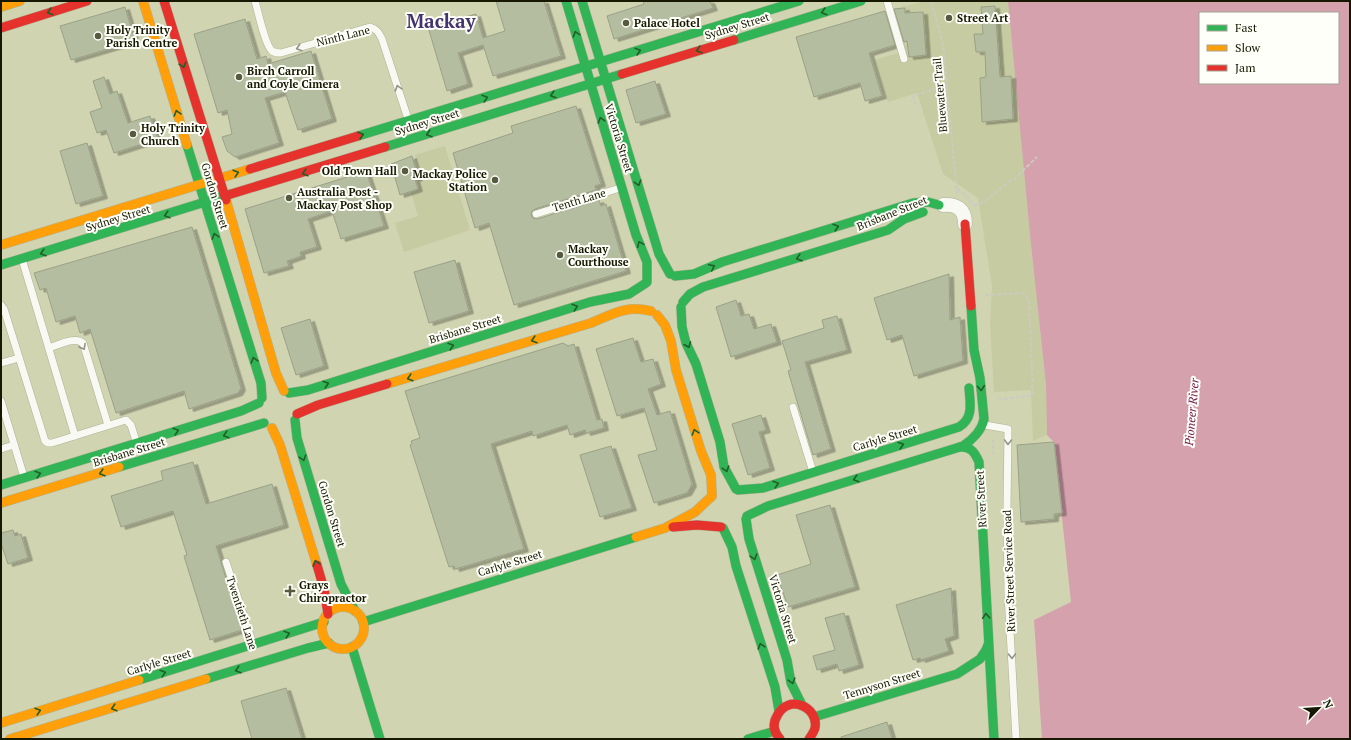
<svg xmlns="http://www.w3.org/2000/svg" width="1351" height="740" font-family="'PT Serif',serif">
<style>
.green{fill:#c7cba1}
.water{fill:#d4a1ad;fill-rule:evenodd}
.building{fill:#b4bda0;stroke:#9aa187;filter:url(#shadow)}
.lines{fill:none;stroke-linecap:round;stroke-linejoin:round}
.lane-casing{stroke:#afb295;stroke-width:8}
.street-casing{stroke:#afb295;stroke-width:15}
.fast-casing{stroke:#afb295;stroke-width:10}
.slow-casing{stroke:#afb295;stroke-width:10}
.jam-casing{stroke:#afb295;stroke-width:10}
.path{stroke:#cbccc1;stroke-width:2;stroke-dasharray:4 2;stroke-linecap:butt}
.lane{stroke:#f8f9f3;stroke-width:7}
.street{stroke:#f8f9f3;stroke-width:14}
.fast{stroke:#30b455;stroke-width:9}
.slow{stroke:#ff9f0a;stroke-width:9}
.jam{stroke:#e5322d;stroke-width:9}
.oneway{stroke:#225e27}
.oneway2{stroke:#929486}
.poi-dot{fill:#575a3f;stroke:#fefff8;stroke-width:1.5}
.labels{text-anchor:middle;stroke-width:4;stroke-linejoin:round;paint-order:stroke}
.poi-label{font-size:11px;font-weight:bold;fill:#161801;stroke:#fefff8;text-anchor:start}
.street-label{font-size:11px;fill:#161801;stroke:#fefff8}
.water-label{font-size:12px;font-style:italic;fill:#78204e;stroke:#fefff8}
.town-label{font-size:19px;font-weight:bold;fill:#433470;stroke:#fefff8}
</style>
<defs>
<filter id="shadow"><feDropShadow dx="4.5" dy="2.5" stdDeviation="0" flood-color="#0004"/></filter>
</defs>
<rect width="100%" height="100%" fill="#d1d4b1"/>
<g class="green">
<path d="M 926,1 L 1008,1 L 1030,235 L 1046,385 L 1047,435 L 1033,441 L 1031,390 L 994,392 L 990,324 L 992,286 L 978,198 L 943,174 L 917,93 L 888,102 L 875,60 L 905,51 L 893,9 Z"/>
<path d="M 445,146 L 470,230 L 404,252 L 395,223 L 418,216 L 411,192 L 418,189 L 415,179 L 421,177 L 415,155 Z"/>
</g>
<path class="water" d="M 1008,1 L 1350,1 L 1350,739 L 1042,739 L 1034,620 L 1071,602 L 1054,442 L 1047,435 L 1046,385 L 1030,235 ZM 1200,13 L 1338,13 L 1338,83 L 1200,83 Z"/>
<g class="building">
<path d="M 496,1 L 544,1 L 561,56 L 493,76 L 483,45 L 458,53 L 468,84 L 447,91 L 428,27 L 476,14 L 483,38 L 505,31 Z"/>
<path d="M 643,1 L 710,1 L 713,8 L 614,39 L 607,16 L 644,4 Z"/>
<path d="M 995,6 L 1000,77 L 1011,76 L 1013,119 L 982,122 L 980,78 L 986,77 L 985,52 L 976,52 L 974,34 L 983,34 L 981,7 Z"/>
<path d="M 125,7 L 135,41 L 71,60 L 60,26 Z"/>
<path d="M 905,8 L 905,13 L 923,12 L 926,55 L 909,57 L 907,41 L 904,42 L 894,9 Z"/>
<path d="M 885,11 L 895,45 L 869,53 L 882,96 L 865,101 L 860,83 L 814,97 L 796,37 Z"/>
<path d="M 245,19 L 257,59 L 266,56 L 268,64 L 311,51 L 332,119 L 298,130 L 285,92 L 265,98 L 279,143 L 235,157 L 227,151 L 222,137 L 232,134 L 227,110 L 218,113 L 194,34 Z"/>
<path d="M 104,77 L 110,94 L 117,91 L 128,123 L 150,116 L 158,139 L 114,153 L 106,130 L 97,133 L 90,112 L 102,108 L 93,81 Z"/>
<path d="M 655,81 L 666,114 L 636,123 L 626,90 Z"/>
<path d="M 576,106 L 601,184 L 595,186 L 596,190 L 535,209 L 532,211 L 531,215 L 533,218 L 537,219 L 599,200 L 601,206 L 606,204 L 626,271 L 514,305 L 489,223 L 475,228 L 453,153 L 513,133 L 511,126 Z"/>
<path d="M 87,143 L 103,196 L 76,204 L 60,151 Z"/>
<path d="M 412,156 L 418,178 L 415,179 L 418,189 L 400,195 L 391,164 Z"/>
<path d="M 366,171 L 384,226 L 341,239 L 332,211 L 308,219 L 317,247 L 300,252 L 301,256 L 287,261 L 289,266 L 264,273 L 245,209 Z"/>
<path d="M 192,227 L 241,388 L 238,393 L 189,409 L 184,391 L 116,413 L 90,329 L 80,333 L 75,316 L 56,322 L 46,288 L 40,290 L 34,273 Z"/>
<path d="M 455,260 L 469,311 L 429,323 L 414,272 Z"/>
<path d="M 949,274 L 950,320 L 960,317 L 963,361 L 914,376 L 902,335 L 887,340 L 874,298 Z"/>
<path d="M 736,300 L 741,316 L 749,314 L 754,329 L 771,324 L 777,342 L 731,357 L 716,307 Z"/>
<path d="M 837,316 L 847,350 L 805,362 L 831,449 L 813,455 L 788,371 L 791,370 L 782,341 L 824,328 L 822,320 Z"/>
<path d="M 310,319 L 324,366 L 296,375 L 281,328 Z"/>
<path d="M 633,338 L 641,362 L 653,359 L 661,384 L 648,389 L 657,415 L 670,411 L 692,484 L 687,493 L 654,503 L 638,455 L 657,450 L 644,408 L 617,416 L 596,349 Z"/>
<path d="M 563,343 L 568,346 L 574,344 L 597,420 L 602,419 L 604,428 L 586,433 L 585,430 L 570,435 L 567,425 L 533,436 L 532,431 L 491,444 L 524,549 L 455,569 L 454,566 L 449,567 L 410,445 L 412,444 L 411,441 L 420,438 L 405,391 Z"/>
<path d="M 761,415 L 766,430 L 759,432 L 770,468 L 748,475 L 732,424 Z"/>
<path d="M 1054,442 L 1062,513 L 1054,514 L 1054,519 L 1021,522 L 1017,445 Z"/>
<path d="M 611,446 L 632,508 L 600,517 L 580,455 Z"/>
<path d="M 193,462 L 206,504 L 272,484 L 284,525 L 216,546 L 242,630 L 210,640 L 184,556 L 187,555 L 173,511 L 121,527 L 111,496 L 163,480 L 161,471 Z"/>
<path d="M 830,505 L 855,587 L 788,607 L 777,575 L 811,564 L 796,515 Z"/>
<path d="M 13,530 L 15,536 L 21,534 L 28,558 L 8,564 L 1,543 L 1,533 Z"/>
<path d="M 951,588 L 954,636 L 945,639 L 949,651 L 921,660 L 920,658 L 913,660 L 896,605 Z"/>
<path d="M 844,613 L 859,665 L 839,671 L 837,664 L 817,670 L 813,656 L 835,650 L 825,618 Z"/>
<path d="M 286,688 L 302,739 L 252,739 L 241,701 Z"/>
<path d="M 887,722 L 892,739 L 841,739 L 841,737 Z"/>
</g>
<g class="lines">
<g class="lane-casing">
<g id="lane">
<path d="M 255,1 C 258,11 265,45 272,51 C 275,53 278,53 281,53 L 370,27 C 377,29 379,33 382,39 L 408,119"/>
<path d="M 887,1 L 904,59"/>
<path d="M 536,214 L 620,188"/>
<path d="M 22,259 L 75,436"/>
<path d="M 1,305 L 4,309 L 45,441 L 48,443 L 52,443 L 126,420 L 131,425 L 136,441"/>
<path d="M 49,348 C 59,345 75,336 83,343 L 108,425"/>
<path d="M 1,363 L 19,358"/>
<path d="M 1,401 L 24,477"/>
<path d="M 793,407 L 813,472"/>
<path d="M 985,425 L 1008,429 L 1007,508 L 1008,594 L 1016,739"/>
<path d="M 1,449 L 14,445"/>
<path d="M 226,562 L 253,644"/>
</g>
</g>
<g class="street-casing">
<path id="street" d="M 943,205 C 957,204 965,209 965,224"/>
</g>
<g class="fast-casing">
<g id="fast">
<path d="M 566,1 L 636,235 L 647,262 L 647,282"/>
<path d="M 582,1 L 659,254 L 670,274"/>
<path d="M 734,40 L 861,1"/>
<path d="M 358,136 L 799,1"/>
<path d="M 187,145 L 261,383 L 262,398"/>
<path d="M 385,147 L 622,74"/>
<path d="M 1,265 L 231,194"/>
<path d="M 675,276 L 694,274 L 722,262 L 913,203 L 928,202 L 939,205"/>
<path d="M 683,302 L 690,294 L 703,287 L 888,230 L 904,219 L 923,212"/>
<path d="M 681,307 L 682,327 L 686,343 L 696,364 L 720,442 L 724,467 L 736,489"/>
<path d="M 289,393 L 308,390 L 590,302 L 629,294 L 646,283"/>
<path d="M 295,420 L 297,438 L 341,584 L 355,611"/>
<path d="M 960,447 C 971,446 975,453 979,462 L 994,739"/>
<path d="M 119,467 L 264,423"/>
<path d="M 1,485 L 241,411 L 259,403"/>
<path d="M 738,490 L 763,488 L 959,427 C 974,418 970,403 969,388"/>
<path d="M 747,516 L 768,506 L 963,446 C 972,440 982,430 984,419 L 980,378 L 974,350 L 971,306"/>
<path d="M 746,519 L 749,539 L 787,660 L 791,683 L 802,705"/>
<path d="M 723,528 L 732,547 L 736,566 L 775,687 L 779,711"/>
<path d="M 363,622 L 636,537"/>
<path d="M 352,647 L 380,739"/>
<path d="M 206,679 L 308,648 L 329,643"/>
<path d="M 139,680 L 324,622"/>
<path d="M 814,717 L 957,674 L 980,659 L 986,650 L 988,645"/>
<path d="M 748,739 L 775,731"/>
</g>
</g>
<g class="slow-casing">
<g id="slow">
<path d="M 143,1 L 187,145"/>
<path d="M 1,7 L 20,1"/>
<path d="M 226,200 L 276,373 L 284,391"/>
<path d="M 1,245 L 250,169"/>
<path d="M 657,315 L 665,325 L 671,341 L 676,370 L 701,451 L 711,475 L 712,496"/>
<path d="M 387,384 L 591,323 C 613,314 626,305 651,311"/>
<path d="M 272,428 L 280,445 L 317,565"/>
<path d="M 1,503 L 119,467"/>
<path d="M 636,537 L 665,528 L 695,512 L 711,497"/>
<circle cx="343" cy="628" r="21"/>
<path d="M 1,723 L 139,680"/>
<path d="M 10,739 L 206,679"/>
</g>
</g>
<g class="jam-casing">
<g id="jam">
<path d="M 164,1 L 226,200"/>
<path d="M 1,28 L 87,1"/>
<path d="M 622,74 L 734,40"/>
<path d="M 250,169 L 358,136"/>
<path d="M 231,194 L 385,147"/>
<path d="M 965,224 L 971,306"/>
<path d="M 297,414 L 318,405 L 387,384"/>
<path d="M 673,527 L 697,525 L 721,527"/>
<path d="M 317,565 L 324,589 L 328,614"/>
<path d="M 780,739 C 774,732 772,724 777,716 C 788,693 819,707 815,728 C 814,732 811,736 809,739"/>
</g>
</g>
<g class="path">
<path d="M 931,1 L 943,45 L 957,193"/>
<path d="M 916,105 L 913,96 L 938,88"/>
<path d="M 957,189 L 968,197 L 973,204"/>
<path d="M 974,206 L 985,201 L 1010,181 L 1013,180 L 1037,157"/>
<path d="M 985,295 L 1024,293 L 1029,300 L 1033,395 L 997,400"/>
<path d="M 993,439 L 993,454"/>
</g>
<use href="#lane" class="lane"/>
<use href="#street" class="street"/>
<use href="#fast" class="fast"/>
<use href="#slow" class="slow"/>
<use href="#jam" class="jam"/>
</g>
<defs><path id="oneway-chevron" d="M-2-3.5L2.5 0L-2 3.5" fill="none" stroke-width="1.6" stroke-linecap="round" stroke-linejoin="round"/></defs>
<g class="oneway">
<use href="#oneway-chevron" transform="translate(50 12) rotate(163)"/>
<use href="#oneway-chevron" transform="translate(824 12) rotate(163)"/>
<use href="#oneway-chevron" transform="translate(576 34) rotate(-107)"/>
<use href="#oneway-chevron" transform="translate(699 50) rotate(163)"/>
<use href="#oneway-chevron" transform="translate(638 51) rotate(-17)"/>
<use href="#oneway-chevron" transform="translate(183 65) rotate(73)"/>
<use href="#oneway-chevron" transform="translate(553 95) rotate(163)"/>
<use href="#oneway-chevron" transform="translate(485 98) rotate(-17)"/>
<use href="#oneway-chevron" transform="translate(177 113) rotate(-107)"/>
<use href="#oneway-chevron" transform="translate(601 120) rotate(-107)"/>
<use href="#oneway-chevron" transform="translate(429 134) rotate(163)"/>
<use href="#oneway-chevron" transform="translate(361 135) rotate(-17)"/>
<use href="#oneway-chevron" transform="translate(236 173) rotate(-17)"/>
<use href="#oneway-chevron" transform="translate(305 173) rotate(163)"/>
<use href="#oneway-chevron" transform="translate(638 183) rotate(73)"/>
<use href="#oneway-chevron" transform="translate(167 215) rotate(163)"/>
<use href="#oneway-chevron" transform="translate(836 227) rotate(-17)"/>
<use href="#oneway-chevron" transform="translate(215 236) rotate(-108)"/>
<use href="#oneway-chevron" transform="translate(640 244) rotate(-114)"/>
<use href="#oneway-chevron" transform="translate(43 253) rotate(163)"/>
<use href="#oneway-chevron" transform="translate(799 258) rotate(163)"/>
<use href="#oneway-chevron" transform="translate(712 267) rotate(-26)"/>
<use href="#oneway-chevron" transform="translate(575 307) rotate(-18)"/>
<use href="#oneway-chevron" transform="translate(534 340) rotate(163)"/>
<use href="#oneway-chevron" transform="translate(688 345) rotate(67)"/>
<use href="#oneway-chevron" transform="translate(451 346) rotate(-17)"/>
<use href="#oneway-chevron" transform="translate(254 360) rotate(-107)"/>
<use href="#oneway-chevron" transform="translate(410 378) rotate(163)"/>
<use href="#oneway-chevron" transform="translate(326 384) rotate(-18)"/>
<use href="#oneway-chevron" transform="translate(981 388) rotate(85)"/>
<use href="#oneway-chevron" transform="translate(176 431) rotate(-17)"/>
<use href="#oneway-chevron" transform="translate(695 432) rotate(-107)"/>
<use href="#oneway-chevron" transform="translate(226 435) rotate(163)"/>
<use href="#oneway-chevron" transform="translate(901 445) rotate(-17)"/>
<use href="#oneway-chevron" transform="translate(303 458) rotate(73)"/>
<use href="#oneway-chevron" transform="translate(726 469) rotate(72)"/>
<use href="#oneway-chevron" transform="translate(102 473) rotate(163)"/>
<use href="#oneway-chevron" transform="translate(38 474) rotate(-17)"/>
<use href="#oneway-chevron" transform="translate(856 479) rotate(163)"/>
<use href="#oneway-chevron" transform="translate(776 484) rotate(-17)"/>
<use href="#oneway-chevron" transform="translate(754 557) rotate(73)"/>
<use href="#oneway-chevron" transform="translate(316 563) rotate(-107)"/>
<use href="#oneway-chevron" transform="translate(986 616) rotate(-93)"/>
<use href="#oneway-chevron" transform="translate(287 634) rotate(-18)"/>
<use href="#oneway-chevron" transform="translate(761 646) rotate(-107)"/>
<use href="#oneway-chevron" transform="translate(238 670) rotate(163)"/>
<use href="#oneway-chevron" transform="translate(163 673) rotate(-17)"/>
<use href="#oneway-chevron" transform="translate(792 681) rotate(73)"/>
<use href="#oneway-chevron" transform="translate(114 708) rotate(163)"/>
<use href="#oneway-chevron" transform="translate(38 711) rotate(-17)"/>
</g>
<g class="oneway2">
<use href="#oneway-chevron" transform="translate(299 48) rotate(163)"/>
<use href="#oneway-chevron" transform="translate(398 88) rotate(-108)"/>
<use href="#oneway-chevron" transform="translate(83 347) rotate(61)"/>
<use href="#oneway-chevron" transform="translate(1008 442) rotate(91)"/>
<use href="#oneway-chevron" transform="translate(1012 656) rotate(88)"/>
</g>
<g class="poi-dot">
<circle cx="949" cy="18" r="4"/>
<circle cx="626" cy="23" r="4"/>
<circle cx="98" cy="36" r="4"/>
<circle cx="239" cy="77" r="4"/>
<circle cx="133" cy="134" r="4"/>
<circle cx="405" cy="171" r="4"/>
<circle cx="495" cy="180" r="4"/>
<circle cx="289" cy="198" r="4"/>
<circle cx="560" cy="255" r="4"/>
<path d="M288 585h4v4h4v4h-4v4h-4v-4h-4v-4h4z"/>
</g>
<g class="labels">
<g class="poi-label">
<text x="957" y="22">Street Art</text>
<text x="634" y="27">Palace Hotel</text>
<text x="106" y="34">Holy Trinity<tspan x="106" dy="13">Parish Centre</tspan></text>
<text x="247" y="75">Birch Carroll<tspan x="247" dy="13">and Coyle Cimera</tspan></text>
<text x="141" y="132">Holy Trinity<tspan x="141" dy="13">Church</tspan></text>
<text x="397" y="175" text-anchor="end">Old Town Hall</text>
<text x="487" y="178" text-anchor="end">Mackay Police<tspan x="487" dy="13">Station</tspan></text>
<text x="297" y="196">Australia Post -<tspan x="297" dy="13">Mackay Post Shop</tspan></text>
<text x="568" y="253">Mackay<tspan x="568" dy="13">Courthouse</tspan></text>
<text x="299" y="589">Grays<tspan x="299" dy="13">Chiropractor</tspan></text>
</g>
<g class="street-label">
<text transform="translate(737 26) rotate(-17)" y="4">Sydney Street</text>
<text transform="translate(343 36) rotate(-14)" y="4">Ninth Lane</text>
<text transform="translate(940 95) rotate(-95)" y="4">Bluewater Trail</text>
<text transform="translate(427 122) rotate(-17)" y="4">Sydney Street</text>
<text transform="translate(619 138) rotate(73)" y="4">Victoria Street</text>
<text transform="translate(215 196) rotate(73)" y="4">Gordon Street</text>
<text transform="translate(579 200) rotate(-17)" y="4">Tenth Lane</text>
<text transform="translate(892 213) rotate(-22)" y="4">Brisbane Street</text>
<text transform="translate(118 218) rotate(-17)" y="4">Sydney Street</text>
<text transform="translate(465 329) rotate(-17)" y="4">Brisbane Street</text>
<text transform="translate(885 438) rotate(-17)" y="4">Carlyle Street</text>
<text transform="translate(129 452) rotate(-17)" y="4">Brisbane Street</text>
<text transform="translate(981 499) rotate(-93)" y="4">River Street</text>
<text transform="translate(332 514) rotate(73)" y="4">Gordon Street</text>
<text transform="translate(510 563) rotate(-17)" y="4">Carlyle Street</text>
<text transform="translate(1009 571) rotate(-92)" y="4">River Street Service Road</text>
<text transform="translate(783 609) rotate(73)" y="4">Victoria Street</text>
<text transform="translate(242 613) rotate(72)" y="4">Twentieth Lane</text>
<text transform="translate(159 662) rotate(-17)" y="4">Carlyle Street</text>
<text transform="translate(882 684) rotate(-17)" y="4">Tennyson Street</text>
</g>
<g class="water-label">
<text transform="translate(1192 412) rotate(-85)" y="4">Pioneer River</text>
</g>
<g class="town-label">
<text x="441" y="28">Mackay</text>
</g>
</g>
<rect width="1351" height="740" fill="none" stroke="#161801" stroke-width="4"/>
<rect x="1199" y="12" width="140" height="72" fill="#fefff8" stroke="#a1a395"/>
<rect x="1207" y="25" width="20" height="6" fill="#30b455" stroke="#a1a395"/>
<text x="1235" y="32" font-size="12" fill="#161801">Fast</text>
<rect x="1207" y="45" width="20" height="6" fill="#ff9f0a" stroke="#a1a395"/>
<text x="1235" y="52" font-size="12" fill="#161801">Slow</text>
<rect x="1207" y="65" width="20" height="6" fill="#e5322d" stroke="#a1a395"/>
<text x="1235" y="72" font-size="12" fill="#161801">Jam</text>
<g transform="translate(1319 708) rotate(65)" stroke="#fefff8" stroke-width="3" paint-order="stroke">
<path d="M0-3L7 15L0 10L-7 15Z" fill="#161801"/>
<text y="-6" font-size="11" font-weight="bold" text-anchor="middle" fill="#161801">N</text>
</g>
</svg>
